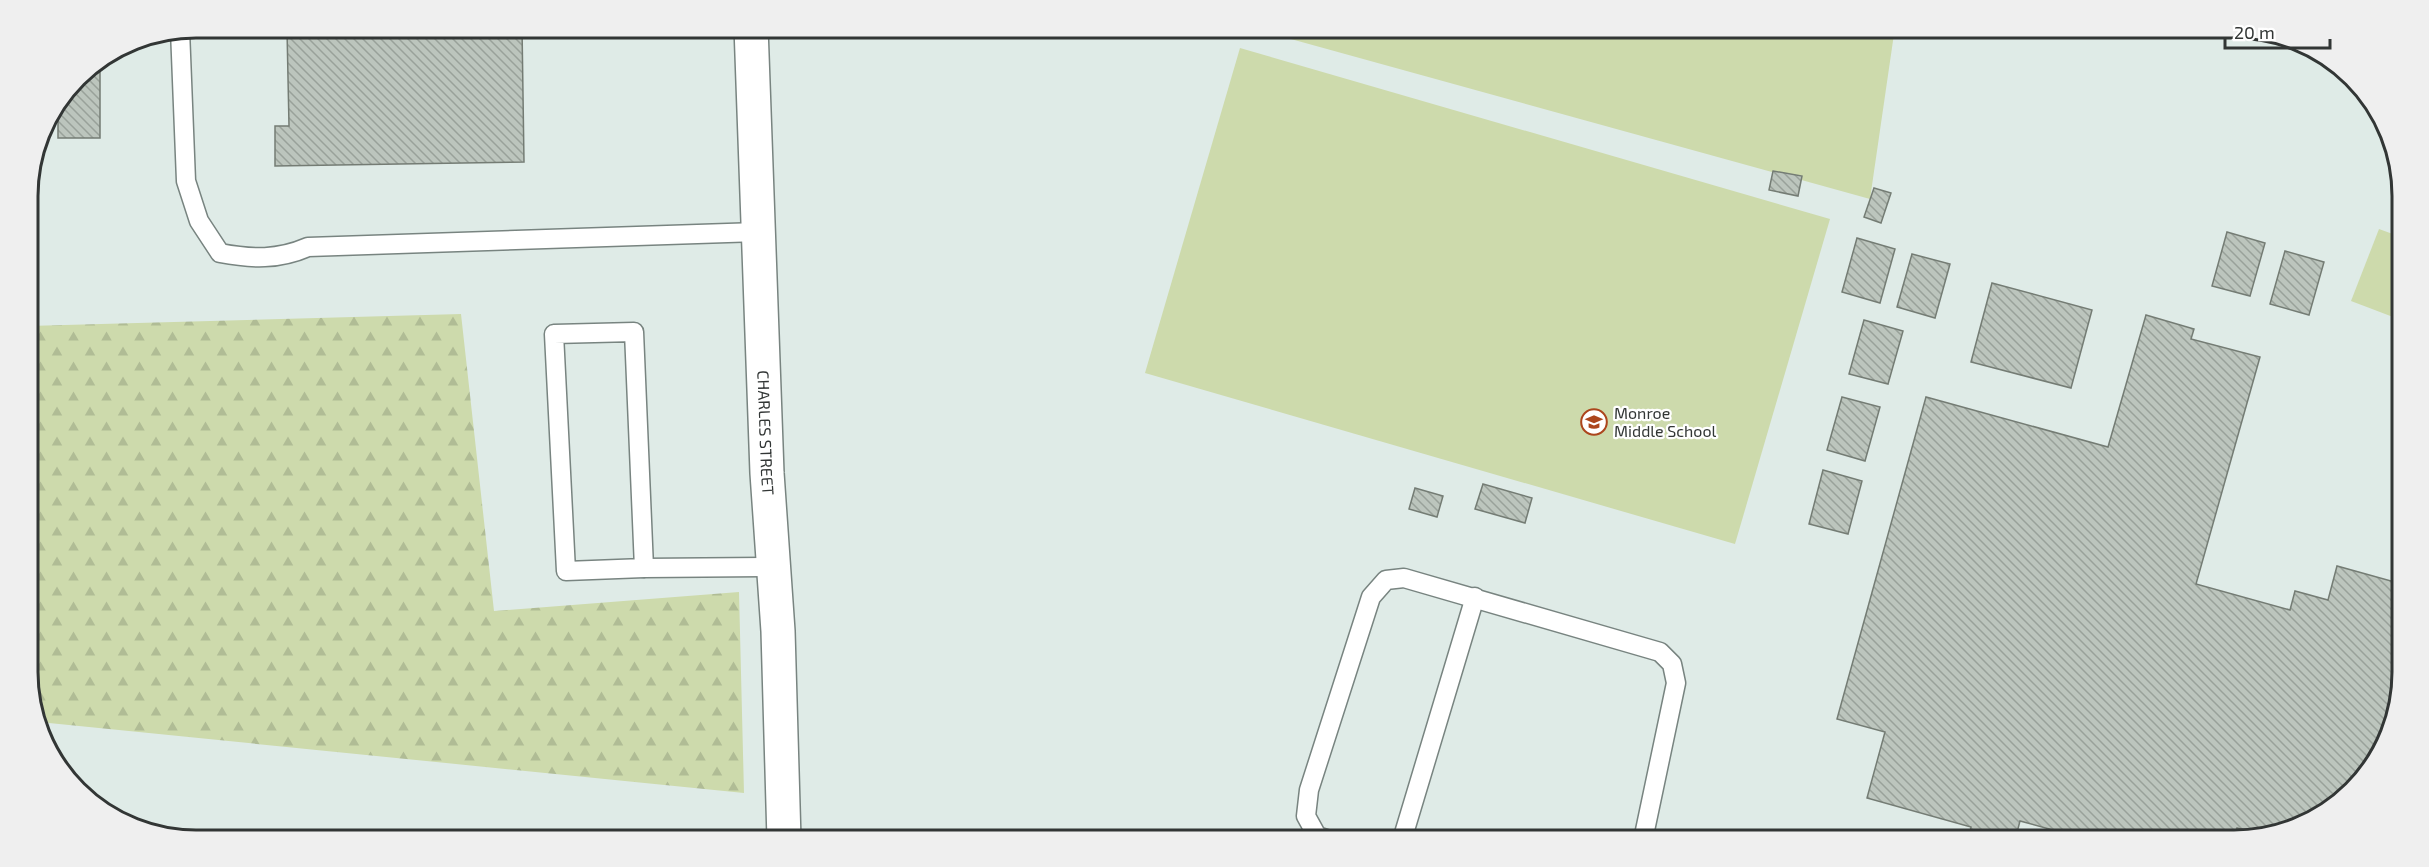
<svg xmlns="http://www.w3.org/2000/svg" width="2429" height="867" font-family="'Exo 2',sans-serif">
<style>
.green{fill:#cddaac}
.forest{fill:url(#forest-firs)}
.building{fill:url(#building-back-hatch);stroke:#747c74;stroke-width:1.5}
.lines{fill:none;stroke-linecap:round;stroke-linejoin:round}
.lane-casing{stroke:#788480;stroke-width:21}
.secondary-casing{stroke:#788480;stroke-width:36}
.lane{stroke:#fff;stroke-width:18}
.secondary{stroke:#fff;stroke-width:33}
.labels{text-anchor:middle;stroke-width:4.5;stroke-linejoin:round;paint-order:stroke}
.poi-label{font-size:16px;fill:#323635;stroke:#fff;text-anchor:start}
.street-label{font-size:16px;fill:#323635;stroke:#fff}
.rim{fill:none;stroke:#323635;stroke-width:3}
</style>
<defs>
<pattern id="forest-firs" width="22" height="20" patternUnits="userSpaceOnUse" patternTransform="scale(1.5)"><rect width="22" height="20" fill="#cddaac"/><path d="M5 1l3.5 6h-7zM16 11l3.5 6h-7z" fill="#b0bc95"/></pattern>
<pattern id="building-back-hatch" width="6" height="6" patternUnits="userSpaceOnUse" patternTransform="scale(1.5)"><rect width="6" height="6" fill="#bcc5bd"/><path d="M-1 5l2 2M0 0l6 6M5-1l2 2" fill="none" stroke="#99a19a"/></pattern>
</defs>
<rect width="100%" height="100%" fill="#dfebe7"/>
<g class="green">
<path d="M 1247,27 L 1895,27 L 1870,199 Z"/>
<path d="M 1240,48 L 1830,219 L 1735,544 L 1145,373 Z"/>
<path d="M 2379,229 L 2401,237 L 2401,320 L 2351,301 Z"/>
</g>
<path class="forest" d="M 461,314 L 494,611 L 739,592 L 744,793 L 39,722 L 30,704 L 28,326 Z"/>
<g class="building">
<path d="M 247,27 L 522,27 L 524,162 L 275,166 L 275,126 L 289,126 L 287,30 L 247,31 Z"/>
<path d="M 100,59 L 100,138 L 58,138 L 58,104 L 84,69 Z"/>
<path d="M 1773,171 L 1802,176 L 1798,196 L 1769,190 Z"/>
<path d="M 1874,188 L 1891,193 L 1881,223 L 1864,217 Z"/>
<path d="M 2227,232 L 2265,243 L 2250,296 L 2212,286 Z"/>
<path d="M 1857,238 L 1895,249 L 1880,303 L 1842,292 Z"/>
<path d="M 2285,251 L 2324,262 L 2309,315 L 2270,304 Z"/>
<path d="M 1912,254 L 1950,264 L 1935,318 L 1897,307 Z"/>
<path d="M 1992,283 L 2092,310 L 2071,388 L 1971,362 Z"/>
<path d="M 2146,315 L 2194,329 L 2191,339 L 2260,357 L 2196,584 L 2290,610 L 2295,591 L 2328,600 L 2337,566 L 2402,584 L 2402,671 L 2393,725 L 2336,805 L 2259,834 L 2237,828 L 2233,840 L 2069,840 L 2071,835 L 2020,821 L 2015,840 L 1968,840 L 1971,827 L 1867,798 L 1885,732 L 1837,719 L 1926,397 L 2108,447 Z"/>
<path d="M 1864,320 L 1903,331 L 1888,384 L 1849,374 Z"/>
<path d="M 1842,397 L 1880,407 L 1865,461 L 1827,450 Z"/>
<path d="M 1823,470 L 1862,481 L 1848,534 L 1809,524 Z"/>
<path d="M 1483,484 L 1532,498 L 1525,523 L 1475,509 Z"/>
<path d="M 1415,488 L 1443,496 L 1437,517 L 1409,509 Z"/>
</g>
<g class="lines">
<g class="lane-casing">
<g id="lane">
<path d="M 180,30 L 186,181 L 199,221 L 220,253 C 252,259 278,260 308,247 L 758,232"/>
<path d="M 634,332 L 644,568 L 566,571 L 554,334 Z"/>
<path d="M 644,568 L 774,567"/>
<path d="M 1330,840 L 1317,836 L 1306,816 L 1309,790 L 1371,597 L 1386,580 L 1404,578 L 1660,652 L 1672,664 L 1676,683 L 1643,840"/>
<path d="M 1402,840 L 1475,597"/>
</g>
</g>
<g class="secondary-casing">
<g id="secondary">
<path id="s1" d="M 751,27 L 767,473 L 778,631 L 784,840"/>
</g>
</g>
<use href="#lane" class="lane"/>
<use href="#secondary" class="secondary"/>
</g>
<defs>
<g id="school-ring" transform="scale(1.35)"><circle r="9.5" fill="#fff" stroke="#ac461d" stroke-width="1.5"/><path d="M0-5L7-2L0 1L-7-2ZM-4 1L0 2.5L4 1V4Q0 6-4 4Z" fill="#ac461d"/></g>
</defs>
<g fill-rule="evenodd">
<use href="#school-ring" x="1594" y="422"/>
</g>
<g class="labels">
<g class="poi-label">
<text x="1614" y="419">Monroe<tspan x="1614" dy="18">Middle School</tspan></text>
</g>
<g class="street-label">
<text dy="6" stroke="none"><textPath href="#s1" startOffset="406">CHARLES STREET</textPath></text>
</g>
</g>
<path d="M0 0H2429V867H0ZM196 38H2234A158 158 0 0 1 2392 196V672A158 158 0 0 1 2234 830H196A158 158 0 0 1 38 672V196A158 158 0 0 1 196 38Z" fill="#efefef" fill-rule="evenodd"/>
<path class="rim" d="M196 38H2234A158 158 0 0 1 2392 196V672A158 158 0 0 1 2234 830H196A158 158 0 0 1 38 672V196A158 158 0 0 1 196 38Z"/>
<path d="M2225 39v9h105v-9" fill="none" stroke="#323635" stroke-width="3"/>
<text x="2234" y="39" font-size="18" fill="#323635" stroke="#ffffff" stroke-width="4.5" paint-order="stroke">20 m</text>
</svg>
